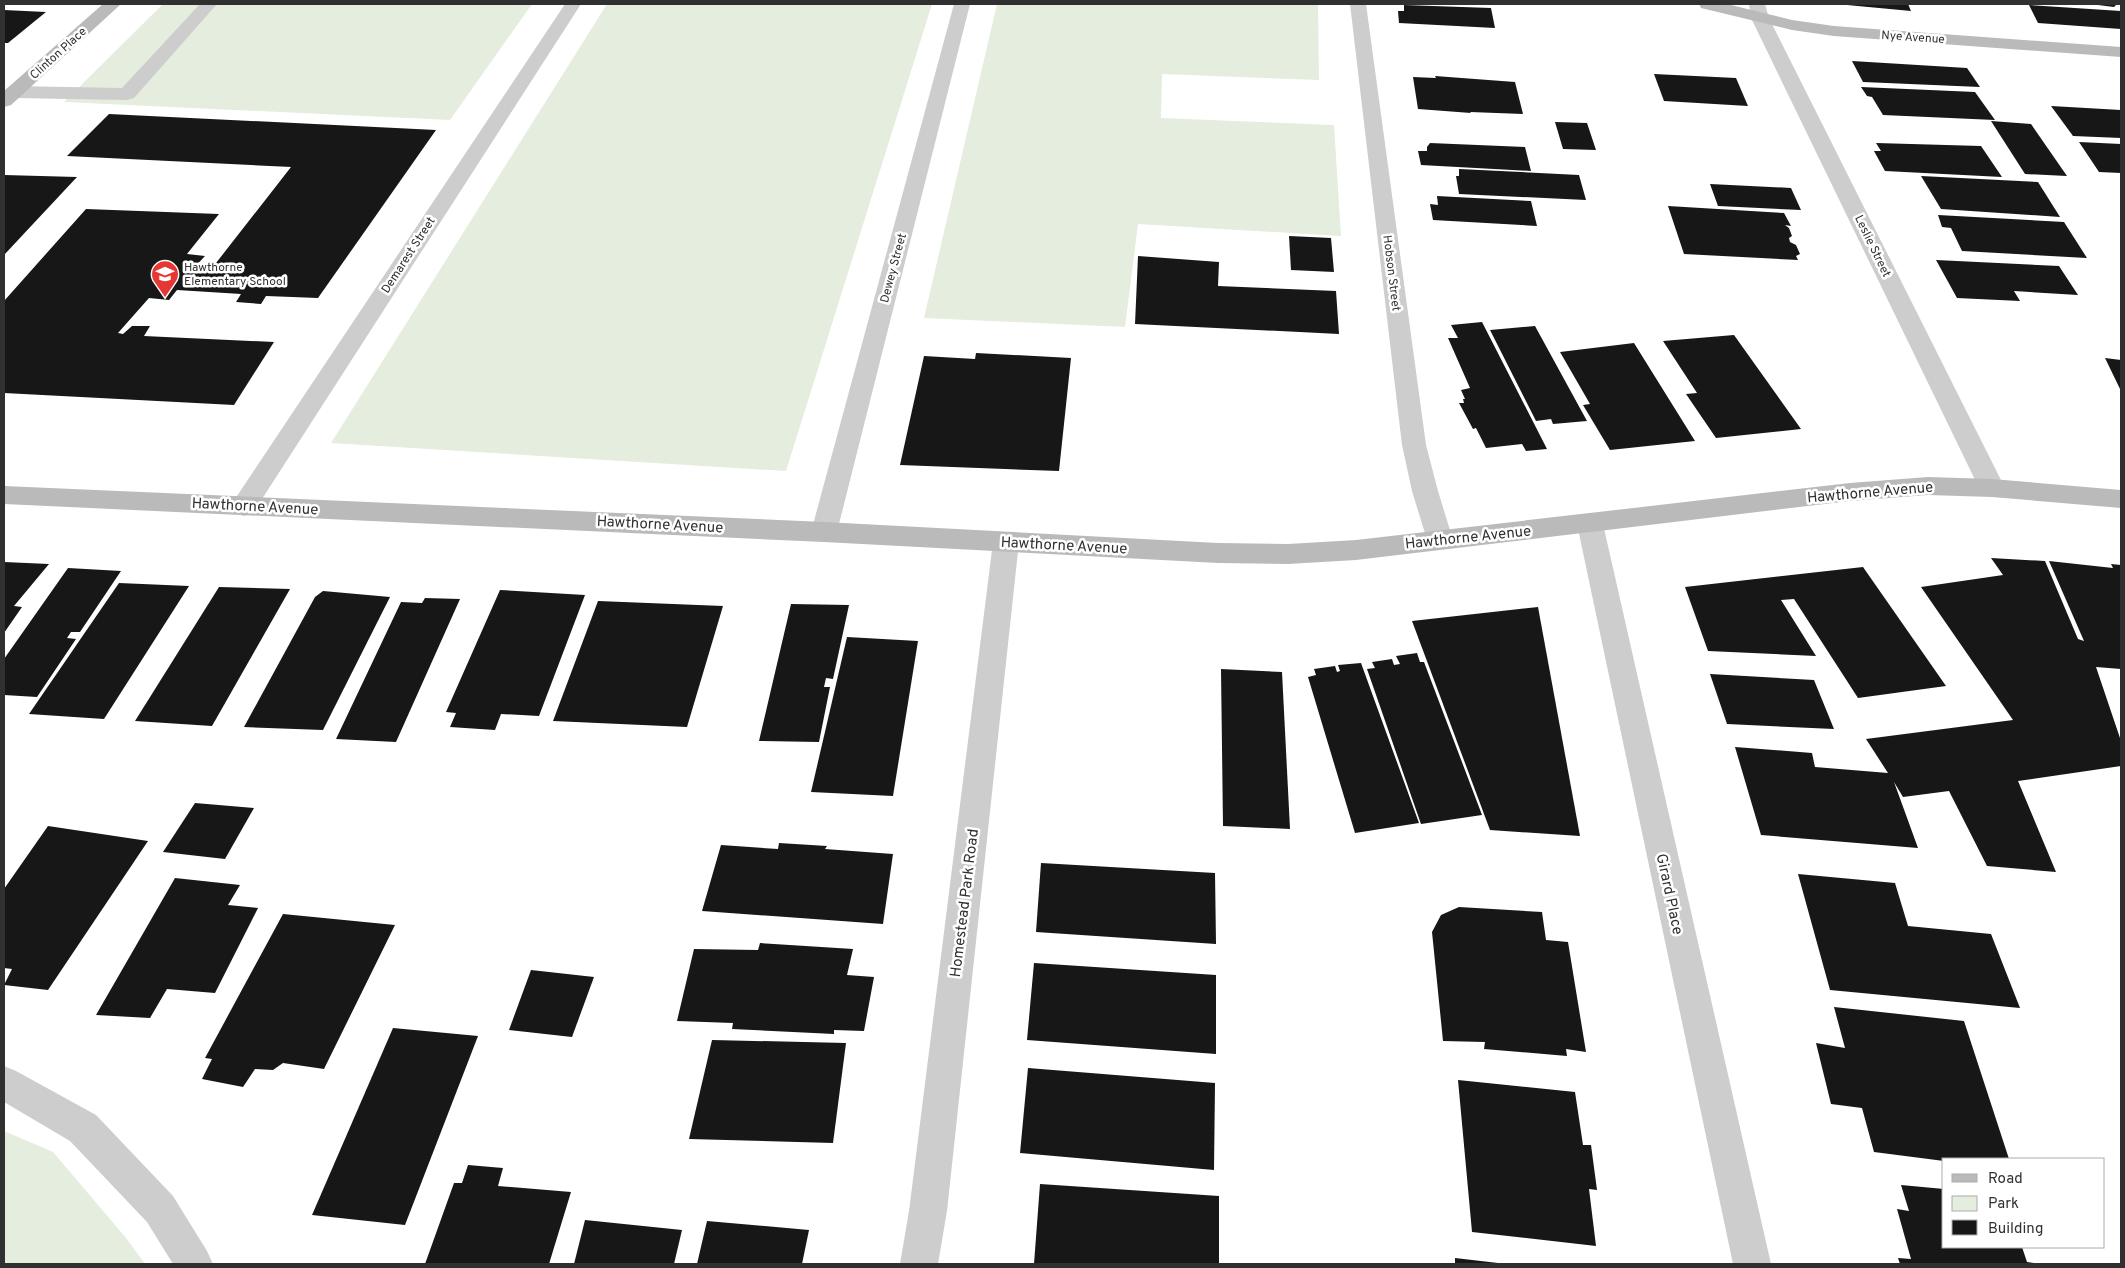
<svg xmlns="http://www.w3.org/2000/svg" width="2125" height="1268" font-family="Overpass,sans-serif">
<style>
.green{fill:#e4edde}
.building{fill:#171717}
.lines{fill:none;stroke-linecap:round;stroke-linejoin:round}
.lane{fill:#cdcdcd;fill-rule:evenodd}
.street{fill:#cdcdcd;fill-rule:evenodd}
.secondary{fill:#bababa;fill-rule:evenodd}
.labels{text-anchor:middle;stroke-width:5;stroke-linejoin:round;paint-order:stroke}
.far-street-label{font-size:12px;fill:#303030;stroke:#fff}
.far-poi-label{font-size:12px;fill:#303030;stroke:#fff;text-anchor:start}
.street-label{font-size:15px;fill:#303030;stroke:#fff}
</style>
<rect width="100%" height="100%" fill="#fff"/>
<g class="green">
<path d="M 163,4 L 532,4 L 450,120 L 64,102 Z"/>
<path d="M 607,4 L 932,4 L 786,471 L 331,443 Z"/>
<path d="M 997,4 L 1318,4 L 1319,80 L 1162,74 L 1161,118 L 1334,125 L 1341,236 L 1138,224 L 1125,327 L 924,318 Z"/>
<path d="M 4,1131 L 53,1152 L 126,1238 L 145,1264 L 4,1264 Z"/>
</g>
<g class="building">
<path d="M 1847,4 L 1908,4 L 1911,11 L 1847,5 Z"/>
<path d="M 2090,4 L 2117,4 L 2114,7 Z"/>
<path d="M 1404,5 L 1491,8 L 1495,28 L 1399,23 L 1398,11 L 1404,11 Z"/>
<path d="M 2029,5 L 2121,11 L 2121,29 L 2038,23 Z"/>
<path d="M 4,10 L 46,12 L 8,43 L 4,43 Z"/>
<path d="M 1852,61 L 1967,68 L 1980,87 L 1863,82 Z"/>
<path d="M 1654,74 L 1736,78 L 1748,106 L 1664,101 Z"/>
<path d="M 1435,76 L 1515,82 L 1523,114 L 1470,112 L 1471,113 L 1418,109 L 1413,77 L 1436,78 Z"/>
<path d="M 1861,87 L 1975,92 L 1995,120 L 1883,115 L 1872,97 L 1867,96 Z"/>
<path d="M 2051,106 L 2121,110 L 2121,138 L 2073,136 Z"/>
<path d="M 109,114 L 436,130 L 318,298 L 266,296 L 261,304 L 236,302 L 241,294 L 177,290 L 169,300 L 149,298 L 118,333 L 123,334 L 132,326 L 150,326 L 144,336 L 274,342 L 234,405 L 4,393 L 4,301 L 86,209 L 219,214 L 187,254 L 205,256 L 192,270 L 209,272 L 291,167 L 67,156 Z"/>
<path d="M 1991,121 L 2031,124 L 2067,176 L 2025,174 Z"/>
<path d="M 1555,122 L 1587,123 L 1596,150 L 1563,149 Z"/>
<path d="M 2079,142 L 2121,144 L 2121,173 L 2099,172 Z"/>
<path d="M 1430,143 L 1525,147 L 1531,171 L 1421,165 L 1418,151 L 1427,151 L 1427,147 Z"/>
<path d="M 1876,143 L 1981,146 L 2002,177 L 1885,171 L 1874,151 L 1881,151 Z"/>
<path d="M 1459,169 L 1579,175 L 1586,200 L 1459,194 L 1456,176 L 1459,176 Z"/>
<path d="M 4,175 L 77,177 L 4,255 Z"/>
<path d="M 1921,176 L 2038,182 L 2060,217 L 1941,209 Z"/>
<path d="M 1710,184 L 1791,188 L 1801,210 L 1718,206 Z"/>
<path d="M 1437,196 L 1531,201 L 1537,226 L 1433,220 L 1430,204 L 1438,205 Z"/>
<path d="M 1668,206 L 1784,213 L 1791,226 L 1785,225 L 1789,228 L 1792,236 L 1789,238 L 1790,242 L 1796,245 L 1800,254 L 1796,256 L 1798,260 L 1684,254 Z"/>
<path d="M 1938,215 L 2064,222 L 2087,258 L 1962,251 L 1951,228 L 1942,227 Z"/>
<path d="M 1289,236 L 1331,238 L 1334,272 L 1291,270 Z"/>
<path d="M 1138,256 L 1219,262 L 1218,286 L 1336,291 L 1339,334 L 1135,324 Z"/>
<path d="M 1936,260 L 2059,266 L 2078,295 L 2014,291 L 2020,301 L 1957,298 Z"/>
<path d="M 1482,322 L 1547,449 L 1526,451 L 1522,444 L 1486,448 L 1476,428 L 1473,429 L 1459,403 L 1464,403 L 1463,399 L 1465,399 L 1461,390 L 1470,388 L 1448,338 L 1458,338 L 1451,325 Z"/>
<path d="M 1535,326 L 1587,421 L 1553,424 L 1551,419 L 1536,421 L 1490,330 Z"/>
<path d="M 1734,335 L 1801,429 L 1716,438 L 1686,394 L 1697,393 L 1663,341 Z"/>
<path d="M 1634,343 L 1695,441 L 1610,450 L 1583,405 L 1590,404 L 1560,352 Z"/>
<path d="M 976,353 L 1071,358 L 1059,471 L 900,465 L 924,356 L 975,359 Z"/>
<path d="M 2105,358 L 2121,360 L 2121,391 Z"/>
<path d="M 1991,558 L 2045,561 L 2078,639 L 2084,641 L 2049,561 L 2113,568 L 2111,564 L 2121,565 L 2121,669 L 2096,667 L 2121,741 L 2121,766 L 2018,781 L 2056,872 L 1987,866 L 1949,791 L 1903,797 L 1894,782 L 1918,848 L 1761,835 L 1735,747 L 1812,753 L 1815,767 L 1888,773 L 1866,739 L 2013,720 L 1921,587 L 2003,575 Z"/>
<path d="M 4,562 L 49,564 L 14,606 L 22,607 L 4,633 Z"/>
<path d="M 1863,567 L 1946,686 L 1858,698 L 1794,599 L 1781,600 L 1816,656 L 1708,651 L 1685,587 Z"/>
<path d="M 68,568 L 121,571 L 80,632 L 71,632 L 67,638 L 76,639 L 37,697 L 4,695 L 4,659 Z"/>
<path d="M 119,583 L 189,586 L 104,719 L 29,714 Z"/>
<path d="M 219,587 L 290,589 L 212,726 L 135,721 Z"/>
<path d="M 500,590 L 585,595 L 539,716 L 501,714 L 495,730 L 450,727 L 456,713 L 446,712 Z"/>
<path d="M 323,591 L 390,597 L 323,730 L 244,727 L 315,597 Z"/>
<path d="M 425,598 L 460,599 L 396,742 L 336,739 L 401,602 L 422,603 Z"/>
<path d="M 598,601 L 723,606 L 687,727 L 553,721 Z"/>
<path d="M 791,604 L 849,605 L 833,679 L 826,678 L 824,687 L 830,687 L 819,742 L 759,741 Z"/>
<path d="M 1538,607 L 1580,836 L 1490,830 L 1412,621 Z"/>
<path d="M 847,637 L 918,641 L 893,796 L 811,792 Z"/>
<path d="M 1417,653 L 1420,662 L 1424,662 L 1482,815 L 1421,824 L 1367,669 L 1375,668 L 1372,662 L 1392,659 L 1394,665 L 1400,664 L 1396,656 Z"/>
<path d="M 1361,663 L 1419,823 L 1355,833 L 1308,677 L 1316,675 L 1314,669 L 1335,666 L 1337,672 L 1340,671 L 1338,665 Z"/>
<path d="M 1221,669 L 1282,672 L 1290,829 L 1223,826 Z"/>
<path d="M 1710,674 L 1814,680 L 1834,729 L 1727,724 Z"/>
<path d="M 195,803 L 254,808 L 225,859 L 163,852 Z"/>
<path d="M 48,826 L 148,841 L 48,990 L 4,985 L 12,969 L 4,968 L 4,889 Z"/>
<path d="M 779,843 L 827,846 L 825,849 L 893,854 L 883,924 L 702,911 L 721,845 L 778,849 Z"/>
<path d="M 1041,863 L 1215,873 L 1216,944 L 1036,932 Z"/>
<path d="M 1798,874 L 1895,883 L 1908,926 L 1991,934 L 2020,1008 L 1830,990 Z"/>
<path d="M 175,878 L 240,885 L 228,905 L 258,908 L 215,993 L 167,989 L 150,1018 L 96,1015 Z"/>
<path d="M 1459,907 L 1542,912 L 1546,940 L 1568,942 L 1586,1052 L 1566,1049 L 1567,1056 L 1484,1049 L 1485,1042 L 1443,1041 L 1432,932 L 1441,915 Z"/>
<path d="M 283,914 L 395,925 L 324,1069 L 283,1063 L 273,1070 L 255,1069 L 243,1087 L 202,1079 L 212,1059 L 205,1058 Z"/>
<path d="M 760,943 L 853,949 L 847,975 L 874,977 L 864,1031 L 834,1030 L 834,1034 L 732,1029 L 733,1023 L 677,1021 L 694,949 L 758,950 Z"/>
<path d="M 1034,963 L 1216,975 L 1216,1054 L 1027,1040 Z"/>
<path d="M 531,970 L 594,977 L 572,1037 L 509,1030 Z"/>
<path d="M 1834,1007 L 1964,1021 L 2009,1159 L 1944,1161 L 1874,1152 L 1862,1108 L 1831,1104 L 1816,1043 L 1845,1048 Z"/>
<path d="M 393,1028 L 478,1036 L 405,1225 L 312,1215 Z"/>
<path d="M 712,1040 L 846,1043 L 833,1143 L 689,1139 Z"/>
<path d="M 1028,1068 L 1215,1083 L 1214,1170 L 1020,1153 Z"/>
<path d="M 1458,1080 L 1575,1092 L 1583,1145 L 1591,1145 L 1597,1190 L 1589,1189 L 1596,1246 L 1472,1232 Z"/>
<path d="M 468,1165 L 503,1168 L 498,1186 L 571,1192 L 549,1264 L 425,1264 L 454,1183 L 462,1183 Z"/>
<path d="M 1040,1184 L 1219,1196 L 1219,1264 L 1034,1264 Z"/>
<path d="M 1901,1185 L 1944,1189 L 1944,1247 L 2022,1247 L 2027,1262 L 2041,1264 L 1900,1264 L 1898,1258 L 1911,1259 L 1897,1209 L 1909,1211 Z"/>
<path d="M 585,1220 L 682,1230 L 674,1264 L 574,1264 Z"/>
<path d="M 707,1221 L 809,1230 L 802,1264 L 697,1264 Z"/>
<path d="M 1455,1258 L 1498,1263 L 1498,1264 L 1455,1264 Z"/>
</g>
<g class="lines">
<path class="lane" d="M 200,4 L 217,4 L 134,98 L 127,100 L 14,98 L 7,96 L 5,92 L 7,88 L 14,86 L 122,88 Z"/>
<g class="street">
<path d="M 565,4 L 581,4 L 253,513 L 244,516 L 235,513 L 231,506 L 235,499 Z"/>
<path d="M 954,4 L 970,4 L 837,532 L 833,539 L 824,542 L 815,539 L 811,532 Z"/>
<path d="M 1350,4 L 1366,4 L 1426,445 L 1438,491 L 1453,540 L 1449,547 L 1440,550 L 1431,547 L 1427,540 L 1412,491 L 1402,445 Z"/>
<path d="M 1749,4 L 1765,4 L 1769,18 L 2005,488 L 2001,495 L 1992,497 L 1983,495 L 1979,488 L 1751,18 Z"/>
<path d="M 1590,514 L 1599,517 L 1603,524 L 1771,1264 L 1733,1264 L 1577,524 L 1581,517 Z"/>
<path d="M 1006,532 L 1015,535 L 1019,542 L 947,1211 L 938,1264 L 900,1264 L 909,1211 L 993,542 L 997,535 Z"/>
<path d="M 4,1066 L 16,1071 L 96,1115 L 173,1196 L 207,1251 L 213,1264 L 173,1264 L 147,1222 L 70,1141 L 4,1102 Z"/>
</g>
<g class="secondary">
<path d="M 103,4 L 121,4 L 11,105 L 4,107 L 4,91 Z"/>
<path d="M 1699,4 L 1727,4 L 1792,20 L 1834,26 L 2121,47 L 2121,57 L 1834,36 L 1792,30 L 1701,8 Z"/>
<path d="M 1928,477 L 1992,479 L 2121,490 L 2121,508 L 1992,497 L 1928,495 L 1850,501 L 1356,560 L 1288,564 L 1218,563 L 824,542 L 4,504 L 4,486 L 824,522 L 1218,543 L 1288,544 L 1356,540 L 1850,483 Z"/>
</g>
</g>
<defs>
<g id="school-pin" transform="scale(1.4375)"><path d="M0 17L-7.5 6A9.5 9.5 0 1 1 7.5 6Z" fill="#e53834" stroke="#fff"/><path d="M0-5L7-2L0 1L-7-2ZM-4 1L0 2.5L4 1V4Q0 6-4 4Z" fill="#fff"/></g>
</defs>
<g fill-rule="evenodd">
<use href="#school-pin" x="165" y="274"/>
</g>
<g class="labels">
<g class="far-street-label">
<text transform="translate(1913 37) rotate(4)" y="4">Nye Avenue</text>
<text transform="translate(58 53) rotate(-42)" y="4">Clinton Place</text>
<text transform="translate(1873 246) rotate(64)" y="4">Leslie Street</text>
<text transform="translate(408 255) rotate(-57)" y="4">Demarest Street</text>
<text transform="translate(893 268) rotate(-75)" y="4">Dewey Street</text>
<text transform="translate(1392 273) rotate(83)" y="4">Hobson Street</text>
</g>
<g class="far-poi-label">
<text x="184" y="271">Hawthorne<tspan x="184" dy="14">Elementary School</tspan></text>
</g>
<g class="street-label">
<text transform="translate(1870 492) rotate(-5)" y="5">Hawthorne Avenue</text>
<text transform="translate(255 506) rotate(3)" y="5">Hawthorne Avenue</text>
<text transform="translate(660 524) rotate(3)" y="5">Hawthorne Avenue</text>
<text transform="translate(1468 537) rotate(-6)" y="5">Hawthorne Avenue</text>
<text transform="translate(1064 545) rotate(3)" y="5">Hawthorne Avenue</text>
<text transform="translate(1670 894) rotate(78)" y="5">Girard Place</text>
<text transform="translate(964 903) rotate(-83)" y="5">Homestead Park Road</text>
</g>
</g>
<rect width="2125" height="1268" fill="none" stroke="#303030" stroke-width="10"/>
<rect x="1942" y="1158" width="162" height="90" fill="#ffffff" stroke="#acacac"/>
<rect x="1952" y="1174" width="25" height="8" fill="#bababa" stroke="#acacac"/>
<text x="1988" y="1183" font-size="15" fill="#303030">Road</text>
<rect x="1952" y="1196" width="25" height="15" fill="#e4edde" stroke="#acacac"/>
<text x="1988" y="1208" font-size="15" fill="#303030">Park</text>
<rect x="1952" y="1220" width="25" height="15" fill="#171717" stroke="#acacac"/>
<text x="1988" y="1233" font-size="15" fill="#303030">Building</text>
</svg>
